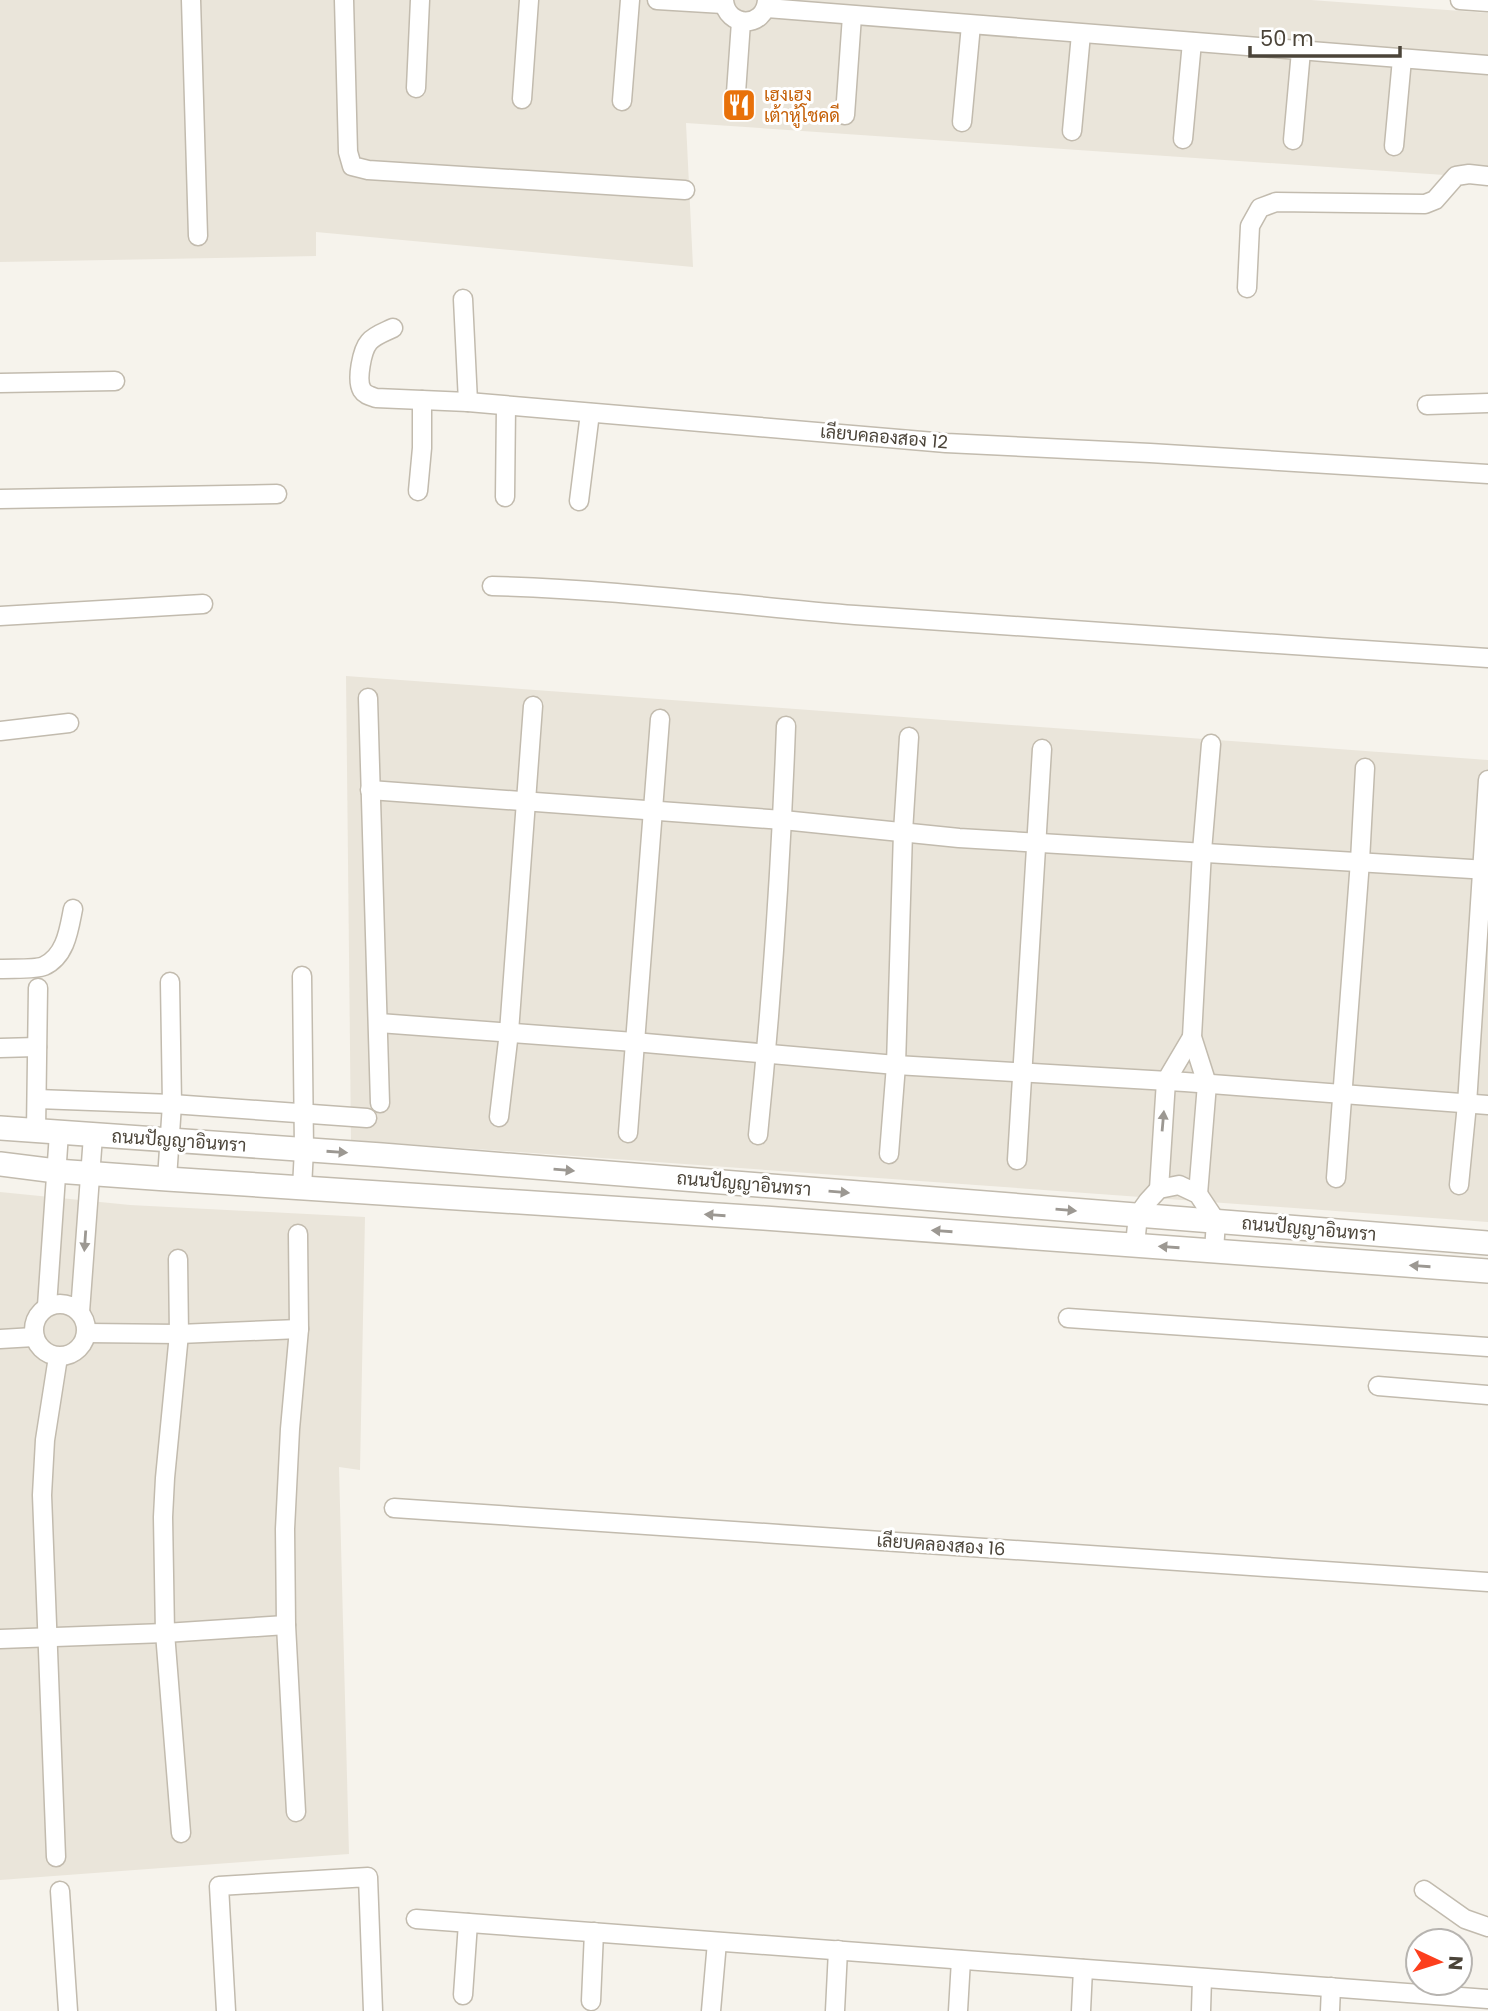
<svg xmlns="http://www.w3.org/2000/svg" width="1488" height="2011" font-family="Poppins,Sarabun,sans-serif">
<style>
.residential{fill:#eae5da}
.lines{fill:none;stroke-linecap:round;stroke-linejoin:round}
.minor-casing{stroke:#c2bbae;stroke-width:21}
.tertiary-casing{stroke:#c2bbae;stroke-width:26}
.minor{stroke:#fff;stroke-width:18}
.tertiary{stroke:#fff;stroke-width:23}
.oneway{fill:#9c9892}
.labels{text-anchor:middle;stroke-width:6;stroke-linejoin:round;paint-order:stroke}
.food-label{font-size:18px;fill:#c56008;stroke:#fff;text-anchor:start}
.street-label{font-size:18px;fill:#4b4439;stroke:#fff}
</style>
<rect width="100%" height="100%" fill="#f6f3ec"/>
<g class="residential">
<path d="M 0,0 L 1311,0 L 1488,13 L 1488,178 L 686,123 L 693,267 L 316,232 L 316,256 L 0,262 Z"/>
<path d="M 346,676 L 1488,760 L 1488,1222 L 351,1140 Z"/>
<path d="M 0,1192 L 130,1205 L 365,1217 L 360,1470 L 339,1467 L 349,1854 L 0,1880 Z"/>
</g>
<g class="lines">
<g class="minor-casing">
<g id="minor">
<path d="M 191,0 L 198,236"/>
<path d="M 344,0 L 348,152 L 352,166 L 368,170 L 685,190"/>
<path d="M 657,0 L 723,4"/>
<path d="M 724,0 C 726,28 765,29 767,0"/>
<path d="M 1460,0 L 1488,2"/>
<path d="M 767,8 L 1488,65"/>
<path d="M 416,88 L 420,0"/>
<path d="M 522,99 L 529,0"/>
<path d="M 622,101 L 630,0"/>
<path d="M 735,107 L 741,22"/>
<path d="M 845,115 L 852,16"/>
<path d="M 962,122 L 971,25"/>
<path d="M 1072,131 L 1081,34"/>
<path d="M 1183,139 L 1192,42"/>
<path d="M 1293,140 L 1301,51"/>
<path d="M 1394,146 L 1402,59"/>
<path d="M 1247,288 L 1250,226 L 1260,208 L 1276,202 L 1425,204 L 1435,200 L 1456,176 L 1469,174 L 1488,176"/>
<path d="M 463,299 L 468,402"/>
<path d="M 393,328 C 385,332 375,335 369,342 C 362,350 356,380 362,390 C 365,395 370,396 376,398 L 468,402 L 946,443 L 1150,453 L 1488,474"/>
<path d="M 0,383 L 115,381"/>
<path d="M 1427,405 L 1488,403"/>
<path d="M 418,491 L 422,448 L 422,400"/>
<path d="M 505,497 L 506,406"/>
<path d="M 0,499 L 277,494"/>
<path d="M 579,501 L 590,413"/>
<path d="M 492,586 C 614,589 734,605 855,615 C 1066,631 1277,644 1488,658"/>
<path d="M 0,616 L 203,604"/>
<path d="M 368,698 L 380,1103"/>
<path d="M 0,731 L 69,723"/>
<path d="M 370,790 L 783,820 L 959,838 L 1488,870"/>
<path d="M 0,969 C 11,968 35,970 44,966 C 66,956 69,929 73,909"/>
<path d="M 379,1023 L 634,1042 L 896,1065 L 1185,1082 L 1488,1105"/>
<path d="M 0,1048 L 37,1047"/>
<path d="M 37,1099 L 172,1104 L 367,1118"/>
<path d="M 499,1117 L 509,1032 L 533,706"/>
<path d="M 36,1131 L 38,988"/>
<path d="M 628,1133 L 660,719"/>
<path d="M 758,1135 C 772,999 781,863 786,726"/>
<path d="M 889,1154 L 896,1065 L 903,832 L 909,737"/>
<path d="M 1017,1160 L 1042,749"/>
<path d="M 1336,1178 L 1360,861 L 1365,768"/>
<path d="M 167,1179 L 172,1104 L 170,982"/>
<path d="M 1459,1185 L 1467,1104 L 1488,780"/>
<path d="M 302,1188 L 304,1149 L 302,976"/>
<path d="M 1159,1189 L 1166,1081 L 1192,1037"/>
<path d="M 1198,1194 L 1207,1084 L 1192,1037 L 1202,851 L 1211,744"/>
<path d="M 1135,1245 L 1138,1215 L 1148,1201 L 1159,1189 L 1179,1185 L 1198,1194 L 1216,1221 L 1214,1251"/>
<path d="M 178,1259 L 179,1334 L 165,1478 L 163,1517 L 165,1633 L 181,1833"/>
<circle cx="60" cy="1330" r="26"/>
<path d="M 47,1306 L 59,1133"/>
<path d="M 80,1312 L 93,1136"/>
<path d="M 1068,1318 L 1488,1347"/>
<path d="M 87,1333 L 179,1334 L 299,1329"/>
<path d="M 0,1339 L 34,1337"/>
<path d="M 1378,1386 L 1488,1395"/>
<path d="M 394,1508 L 1488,1582"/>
<path d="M 0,1639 L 165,1633 L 286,1625"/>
<path d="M 296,1812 L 286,1625 L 285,1529 L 290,1429 L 299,1329 L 298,1234"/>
<path d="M 56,1857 L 42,1495 L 45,1440 L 58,1357"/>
<path d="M 1424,1890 L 1465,1919 L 1488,1927"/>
<path d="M 60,1891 L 68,2011"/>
<path d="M 416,1919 L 1488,1999"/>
<path d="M 463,1995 L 468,1923"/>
<path d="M 591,2001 L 594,1932"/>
<path d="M 226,2011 L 219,1886 L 368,1877 L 373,2011"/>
<path d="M 711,2011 L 717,1942"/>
<path d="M 835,2011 L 838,1950"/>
<path d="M 958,2011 L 961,1960"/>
<path d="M 1081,2011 L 1083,1969"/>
<path d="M 1201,2011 L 1202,1978"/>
<path d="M 1330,2011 L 1331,1987"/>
</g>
</g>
<g class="tertiary-casing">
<g id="tertiary">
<path d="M 0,1128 L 382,1155 L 1488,1243"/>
<path d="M 0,1164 L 56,1171 L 167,1179 L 764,1218 L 1488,1271"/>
</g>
</g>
<use href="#minor" class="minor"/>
<use href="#tertiary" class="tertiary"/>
</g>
<defs><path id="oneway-solid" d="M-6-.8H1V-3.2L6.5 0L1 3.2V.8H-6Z" transform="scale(1.75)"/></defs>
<g class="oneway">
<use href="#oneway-solid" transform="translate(1163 1121) rotate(-85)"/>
<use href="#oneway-solid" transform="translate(337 1152) rotate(4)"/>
<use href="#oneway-solid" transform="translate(564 1170) rotate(5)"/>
<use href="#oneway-solid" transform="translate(839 1192) rotate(5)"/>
<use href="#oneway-solid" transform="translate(1066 1210) rotate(5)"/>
<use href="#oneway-solid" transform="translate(715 1215) rotate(-176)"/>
<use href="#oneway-solid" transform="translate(942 1231) rotate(-176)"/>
<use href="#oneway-solid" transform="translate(85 1241) rotate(94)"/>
<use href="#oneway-solid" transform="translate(1169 1247) rotate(-176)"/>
<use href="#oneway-solid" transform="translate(1420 1266) rotate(-176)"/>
</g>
<defs>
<g id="restaurant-square" transform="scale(1.75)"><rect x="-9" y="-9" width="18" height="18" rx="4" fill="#e8710a" stroke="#fff"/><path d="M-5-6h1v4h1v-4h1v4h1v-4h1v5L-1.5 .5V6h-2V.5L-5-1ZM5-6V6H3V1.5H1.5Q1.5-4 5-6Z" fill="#fff"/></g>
</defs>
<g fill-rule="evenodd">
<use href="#restaurant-square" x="739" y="105"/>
</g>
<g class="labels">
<g class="food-label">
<text x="764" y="101">เฮงเฮง<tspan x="764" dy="21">เต้าหู้โชคดี</tspan></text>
</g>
<g class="street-label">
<text transform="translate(884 437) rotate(5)" y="6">เลียบคลองสอง 12</text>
<text transform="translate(179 1141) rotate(4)" y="6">ถนนปัญญาอินทรา</text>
<text transform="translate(744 1184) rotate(5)" y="6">ถนนปัญญาอินทรา</text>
<text transform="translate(1309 1229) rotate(5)" y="6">ถนนปัญญาอินทรา</text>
<text transform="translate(941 1545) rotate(4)" y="6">เลียบคลองสอง 16</text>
</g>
</g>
<g transform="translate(1439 1962) rotate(94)"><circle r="33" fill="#ffffff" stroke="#b7b4b0" stroke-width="2"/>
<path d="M0-5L12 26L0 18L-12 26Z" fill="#fc3f1d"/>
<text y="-10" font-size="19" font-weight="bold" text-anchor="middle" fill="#4b4439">N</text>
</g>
<path d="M1250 46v10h150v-10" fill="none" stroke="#4b4439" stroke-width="3.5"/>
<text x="1260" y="46" font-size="21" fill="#4b4439" stroke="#ffffff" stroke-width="5" paint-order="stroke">50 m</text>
</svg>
